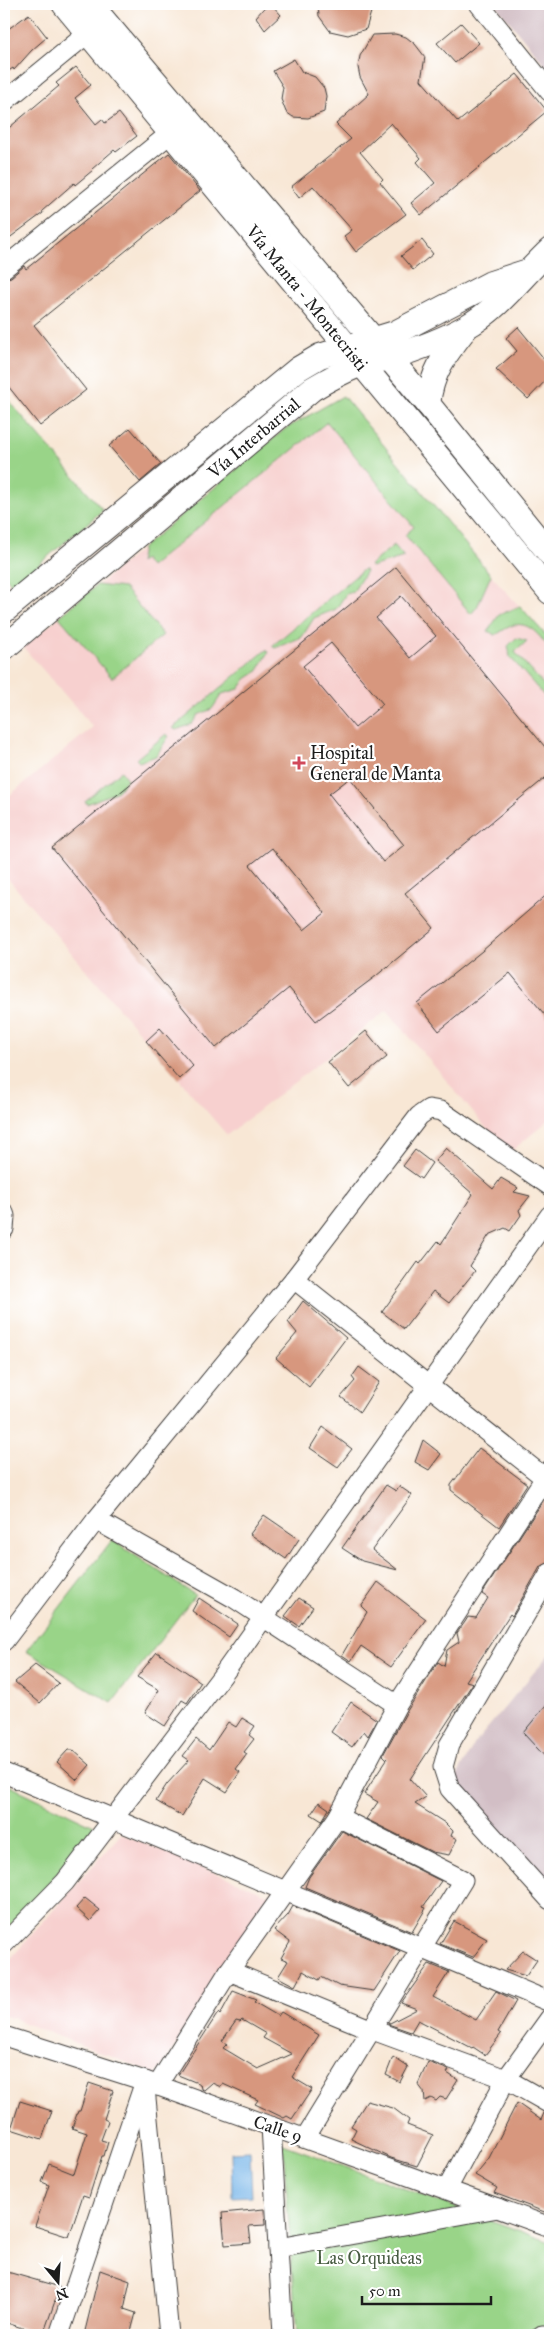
<svg xmlns="http://www.w3.org/2000/svg" width="554" height="2339" font-family="'IM FELL Great Primer',serif">
<style>
.built{fill:#f7d0cf}
.industrial{fill:#d2bec5}
.green{fill:#99d488;stroke:#5a7852}
.water{fill:#74b4e8;stroke:#486882}
.building{fill:#d7977e;fill-rule:evenodd}
.lines{fill:none;stroke-linecap:round;stroke-linejoin:round}
.minor-casing{stroke:#3d3a38;stroke-width:21}
.major-casing{stroke:#3d3a38;stroke-width:26}
.minor{stroke:#fff;stroke-width:19}
.major{stroke:#fff;stroke-width:24}
.poi-dot{fill:#d1495b;stroke:#fff;stroke-width:2}
.labels{text-anchor:middle;stroke-width:4.5;stroke-linejoin:round;paint-order:stroke}
.street-label{font-size:18px;fill:#1c1c1c;stroke:#fff}
.poi-label{font-size:18px;fill:#1c1c1c;stroke:#fff;text-anchor:start}
.park-label{font-size:18px;fill:#485c42;stroke:#fff}
</style>
<rect width="100%" height="100%" fill="#fff"/>
<filter id="ink" filterUnits="userSpaceOnUse"><feTurbulence type="fractalNoise" baseFrequency=".02" numOctaves="2"/><feDisplacementMap in="SourceGraphic" scale="10" xChannelSelector="R" yChannelSelector="G"/><feConvolveMatrix kernelMatrix="1 2 1 2 8 2 1 2 1" color-interpolation-filters="sRGB"/></filter>
<filter id="wash" filterUnits="userSpaceOnUse"><feTurbulence type="fractalNoise" baseFrequency=".0096" numOctaves="4" result="noise"/><feDisplacementMap in="SourceGraphic" scale="20" xChannelSelector="R" yChannelSelector="G"/><feGaussianBlur stdDeviation="1.12" result="paint"/><feColorMatrix in="noise" values="0 0 0 0 0 0 0 0 0 0 0 0 0 0 0 0 0 1.4 0 .05"/><feComposite in="paint" operator="in"/></filter>
<g filter="url(#wash)">
<rect width="100%" height="100%" fill="#f8e7d5"/>
<g class="built">
<path d="M 343,396 L 491,575 L 550,640 L 550,1119 L 508,1154 L 387,1010 L 227,1135 L 4,874 L 4,800 L 93,727 L 23,647 L 285,430 Z"/>
<path d="M 121,1834 L 274,1897 L 156,2074 L 4,2015 L 4,1966 Z"/>
</g>
<g class="industrial">
<path d="M 495,4 L 550,4 L 550,71 Z"/>
<path d="M 550,1653 L 550,1911 L 450,1789 L 475,1743 Z"/>
</g>
<g class="green">
<path d="M 4,395 L 103,510 L 13,586 L 4,575 Z"/>
<path d="M 343,396 L 491,575 L 477,607 L 471,614 L 405,535 L 414,527 L 327,422 L 150,567 L 144,559 L 139,563 L 142,548 L 285,429 Z"/>
<path d="M 394,545 L 404,557 L 371,567 L 370,565 Z"/>
<path d="M 364,569 L 366,571 L 353,592 L 346,594 L 336,609 L 314,618 L 302,637 L 275,648 L 272,646 Z"/>
<path d="M 97,585 L 124,588 L 163,635 L 112,678 L 59,617 Z"/>
<path d="M 520,606 L 550,640 L 550,649 C 539,636 528,618 509,627 C 504,629 500,633 495,635 L 488,631 L 499,615 Z"/>
<path d="M 516,638 L 527,641 L 515,652 L 550,692 L 550,700 L 546,698 L 510,657 L 508,646 Z"/>
<path d="M 266,650 L 269,652 L 257,672 L 246,679 L 239,689 L 222,694 L 212,709 L 198,715 L 192,724 L 176,730 L 173,728 Z"/>
<path d="M 166,734 L 169,736 L 156,756 L 139,762 L 136,759 Z"/>
<path d="M 121,771 L 127,779 L 118,791 L 87,804 L 85,801 Z"/>
<path d="M 112,1540 L 195,1595 L 112,1703 L 26,1651 Z"/>
<path d="M 4,1783 L 94,1826 L 49,1883 L 4,1932 Z"/>
<path d="M 283,2144 L 550,2242 L 550,2335 L 297,2335 Z"/>
</g>
<path class="water" d="M 250,2151 L 252,2196 L 232,2197 L 231,2152 Z"/>
<g id="blocks">
<g class="building">
<path d="M 318,4 L 371,4 L 371,12 L 366,29 L 348,35 L 330,31 L 319,16 Z"/>
<path d="M 272,5 L 281,15 L 265,30 L 256,17 L 263,9 Z"/>
<path d="M 29,14 L 47,37 L 32,50 L 14,70 L 13,68 L 4,74 L 4,32 Z"/>
<path d="M 461,23 L 479,43 L 455,63 L 437,43 Z"/>
<path d="M 395,34 L 406,37 L 415,44 L 425,57 L 421,80 L 458,122 L 517,74 L 547,111 L 421,215 L 411,203 L 435,183 L 417,162 L 421,158 L 391,123 L 360,152 L 383,179 L 380,182 L 406,214 L 356,252 L 344,236 L 352,230 L 313,186 L 299,198 L 291,187 L 351,139 L 336,124 L 369,94 L 360,77 L 358,67 L 360,56 L 372,35 Z"/>
<path d="M 294,59 L 302,72 L 315,77 L 324,88 L 326,96 L 324,112 L 308,118 L 293,117 L 286,112 L 281,99 L 283,87 L 273,71 Z"/>
<path d="M 76,67 L 91,85 L 75,98 L 96,124 L 102,119 L 105,123 L 119,113 L 137,136 L 116,152 L 114,150 L 92,169 L 93,170 L 75,185 L 74,183 L 42,211 L 43,213 L 4,242 L 10,249 L 4,254 L 4,132 L 59,86 L 56,83 Z"/>
<path d="M 169,153 L 200,191 L 34,325 L 86,390 L 40,426 L 4,381 L 4,279 L 11,277 L 24,266 L 26,269 Z"/>
<path d="M 422,240 L 433,254 L 413,270 L 401,256 Z"/>
<path d="M 518,327 L 550,366 L 550,376 L 528,399 L 496,369 L 517,351 L 506,338 Z"/>
<path d="M 130,428 L 161,464 L 140,482 L 109,446 Z"/>
<path d="M 396,567 L 550,753 L 550,774 L 405,893 L 434,928 L 376,976 L 316,1021 L 289,988 L 216,1048 L 52,848 ZM 401,596 L 436,636 L 410,658 L 376,618 ZM 331,643 L 383,704 L 355,728 L 303,666 ZM 350,778 L 404,845 L 383,862 L 329,794 ZM 272,848 L 325,913 L 304,930 L 250,865 Z"/>
<path d="M 550,892 L 550,1021 L 510,973 L 439,1031 L 417,1003 L 482,951 Z"/>
<path d="M 160,1028 L 193,1066 L 179,1079 L 146,1041 Z"/>
<path d="M 366,1031 L 387,1057 L 349,1088 L 328,1062 Z"/>
<path d="M 446,1148 L 493,1189 L 501,1178 L 518,1188 L 514,1192 L 530,1196 L 519,1210 L 521,1215 L 510,1231 L 505,1228 L 489,1235 L 470,1266 L 475,1271 L 449,1303 L 433,1291 L 404,1329 L 382,1312 L 418,1262 L 420,1264 L 438,1241 L 441,1244 L 473,1194 L 435,1161 Z"/>
<path d="M 415,1150 L 432,1163 L 421,1179 L 403,1166 Z"/>
<path d="M 303,1301 L 346,1338 L 309,1387 L 276,1358 L 297,1333 L 288,1322 Z"/>
<path d="M 359,1367 L 379,1382 L 360,1412 L 341,1397 L 355,1381 L 352,1377 Z"/>
<path d="M 323,1427 L 352,1449 L 338,1467 L 310,1448 Z"/>
<path d="M 423,1440 L 441,1454 L 429,1470 L 415,1462 Z"/>
<path d="M 479,1448 L 527,1484 L 499,1527 L 451,1490 L 451,1485 Z"/>
<path d="M 386,1485 L 396,1491 L 399,1486 L 412,1495 L 372,1550 L 398,1570 L 362,1561 L 342,1548 Z"/>
<path d="M 545,1498 L 550,1501 L 550,1562 L 540,1567 L 512,1616 L 510,1614 L 466,1681 L 473,1683 L 410,1779 L 426,1797 L 415,1804 L 445,1823 L 453,1831 L 451,1836 L 457,1839 L 449,1855 L 432,1852 L 366,1819 L 378,1802 L 364,1794 L 387,1759 L 383,1755 L 407,1711 L 438,1662 L 444,1666 L 447,1650 L 459,1642 L 457,1633 L 465,1622 L 468,1617 L 476,1618 L 488,1598 L 482,1594 Z"/>
<path d="M 264,1515 L 299,1539 L 286,1559 L 250,1534 Z"/>
<path d="M 378,1582 L 426,1619 L 391,1667 L 361,1646 L 351,1661 L 342,1655 L 367,1612 L 361,1606 Z"/>
<path d="M 199,1598 L 238,1624 L 229,1637 L 192,1611 Z"/>
<path d="M 299,1598 L 313,1607 L 299,1626 L 285,1616 Z"/>
<path d="M 157,1652 L 201,1682 L 187,1703 L 182,1700 L 165,1726 L 145,1713 L 159,1690 L 137,1677 Z"/>
<path d="M 35,1665 L 59,1683 L 40,1703 L 15,1682 Z"/>
<path d="M 550,1700 L 550,1762 L 523,1733 Z"/>
<path d="M 351,1702 L 377,1720 L 368,1736 L 364,1731 L 352,1747 L 331,1732 Z"/>
<path d="M 242,1718 L 255,1726 L 249,1735 L 254,1739 L 244,1752 L 247,1754 L 236,1769 L 240,1772 L 227,1792 L 205,1778 L 182,1816 L 156,1801 L 167,1784 L 189,1760 L 183,1756 L 196,1739 L 209,1750 L 228,1722 L 236,1727 Z"/>
<path d="M 68,1750 L 73,1750 L 90,1765 L 77,1780 L 57,1762 Z"/>
<path d="M 319,1802 L 329,1809 L 322,1821 L 311,1814 Z"/>
<path d="M 342,1831 L 441,1881 L 423,1907 L 426,1908 L 412,1932 L 305,1887 L 309,1877 Z"/>
<path d="M 85,1898 L 100,1910 L 90,1921 L 76,1908 Z"/>
<path d="M 293,1906 L 400,1951 L 374,1991 L 339,1986 L 321,1977 L 319,1980 L 303,1971 L 295,1986 L 278,1977 L 288,1961 L 281,1958 L 290,1942 L 274,1930 L 288,1915 Z"/>
<path d="M 454,1921 L 487,1939 L 473,1957 L 440,1944 Z"/>
<path d="M 523,1951 L 537,1960 L 526,1976 L 505,1970 Z"/>
<path d="M 429,1964 L 449,1972 L 433,1997 L 476,2020 L 496,1991 L 516,2001 L 498,2032 L 501,2034 L 485,2055 L 473,2047 L 472,2048 L 418,2020 L 411,2032 L 388,2024 L 417,2009 L 401,2003 Z"/>
<path d="M 233,1991 L 256,2000 L 254,2002 L 278,2016 L 281,2012 L 319,2035 L 292,2077 L 312,2089 L 292,2119 L 287,2116 L 284,2118 L 255,2104 L 258,2100 L 223,2084 L 221,2087 L 212,2083 L 204,2090 L 201,2089 L 200,2084 L 178,2075 L 218,2013 L 220,2015 ZM 242,2020 L 266,2034 L 263,2038 L 292,2054 L 258,2069 L 223,2048 L 227,2044 L 222,2041 L 236,2021 L 240,2022 Z"/>
<path d="M 393,2057 L 408,2067 L 400,2082 L 386,2075 Z"/>
<path d="M 428,2062 L 449,2070 L 447,2073 L 458,2080 L 446,2099 L 440,2097 L 436,2101 L 431,2098 L 425,2101 L 424,2092 L 418,2084 Z"/>
<path d="M 89,2083 L 113,2091 L 104,2119 L 108,2121 L 101,2140 L 108,2142 L 104,2156 L 102,2156 L 89,2197 L 83,2195 L 69,2237 L 35,2226 L 49,2185 L 42,2182 L 49,2164 L 74,2174 L 87,2133 L 72,2128 L 78,2111 L 80,2111 Z"/>
<path d="M 20,2101 L 52,2111 L 42,2139 L 11,2129 Z"/>
<path d="M 367,2101 L 393,2108 L 409,2120 L 407,2125 L 433,2135 L 417,2166 L 391,2158 L 351,2139 L 356,2129 L 351,2126 Z"/>
<path d="M 517,2103 L 541,2120 L 544,2113 L 550,2115 L 550,2214 L 494,2193 L 497,2188 L 475,2175 L 489,2158 Z"/>
<path d="M 264,2209 L 265,2225 L 249,2226 L 251,2243 L 225,2245 L 222,2213 Z"/>
<path d="M 100,2270 L 130,2281 L 124,2309 L 136,2313 L 130,2335 L 84,2335 Z"/>
<path d="M 4,2271 L 60,2287 L 43,2335 L 4,2322 Z"/>
</g>
</g>
</g>
<g filter="url(#ink)">
<use href="#blocks" fill-opacity="0" stroke="#3d3a38" stroke-width="1"/>
<g class="lines">
<g class="minor-casing">
<g id="minor">
<path d="M 479,4 L 550,92"/>
<path d="M 4,102 L 98,25"/>
<path d="M 4,268 L 182,124"/>
<path d="M 4,1213 L 5,1216 L 4,1229"/>
<path d="M 294,1279 L 545,1478"/>
<path d="M 96,1520 L 234,1598 L 397,1705"/>
<path d="M 550,1573 L 449,1745 L 443,1767 L 450,1789 L 550,1900"/>
<path d="M 4,1641 L 96,1520 L 294,1279 L 419,1116 L 429,1109 L 441,1111 L 550,1186"/>
<path d="M 4,1773 L 550,2002"/>
<path d="M 4,1944 L 65,1882 L 222,1676 L 550,1215"/>
<path d="M 229,1971 L 370,2029 L 506,2079 L 550,2104"/>
<path d="M 4,2036 L 145,2081 L 550,2227"/>
<path d="M 157,2086 L 229,1971 L 338,1817 L 397,1705 L 550,1470"/>
<path d="M 145,2088 L 169,2335"/>
<path d="M 271,2126 L 283,2335"/>
<path d="M 305,2138 L 463,1880 L 338,1817"/>
<path d="M 447,2189 L 506,2079 L 550,2018"/>
<path d="M 278,2248 L 498,2208"/>
<path d="M 59,2335 L 145,2081"/>
<path d="M 542,2335 L 550,2335"/>
</g>
</g>
<g class="major-casing">
<g id="major">
<path d="M 64,4 L 550,592"/>
<path d="M 90,4 L 428,404 L 550,554"/>
<path d="M 428,404 C 432,371 445,355 465,329"/>
<path d="M 4,611 L 298,369 L 320,356 L 395,333 L 491,283 L 525,272"/>
<path d="M 4,648 L 312,389 C 327,380 342,372 359,365 C 369,362 379,361 389,358 C 415,350 443,340 466,327 C 499,309 523,275 550,250"/>
</g>
</g>
<use href="#minor" class="minor"/>
<use href="#major" class="major"/>
</g>
</g>
<path class="poi-dot" d="M296.5 755.5h5v5h5v5h-5v5h-5v-5h-5v-5h5z"/>
<g class="labels">
<g class="street-label">
<text transform="translate(307 298) rotate(51)" y="6">Vía Manta - Montecristi</text>
<text transform="translate(254 438) rotate(-40)" y="6">Vía Interbarrial</text>
<text transform="translate(278 2129) rotate(19)" y="6">Calle 9</text>
</g>
<g class="poi-label">
<text x="310" y="759">Hospital<tspan x="310" dy="21">General de Manta</tspan></text>
</g>
<g class="park-label">
<text x="369" y="2264">Las Orquideas</text>
</g>
</g>
<rect width="554" height="2339" fill="none" stroke="#fff" stroke-width="20"/>
<g transform="translate(58 2282) rotate(162)" stroke="#ffffff" stroke-width="4" paint-order="stroke">
<path d="M0-4L9 19L0 12L-9 19Z" fill="#1c1c1c"/>
<text y="-8" font-size="14" font-weight="bold" text-anchor="middle" fill="#1c1c1c">N</text>
</g>
<path d="M362 2296v8h129v-8" fill="none" stroke="#1c1c1c" stroke-width="2.5"/>
<text x="369" y="2296" font-size="15" fill="#1c1c1c" stroke="#ffffff" stroke-width="4" paint-order="stroke">50 m</text>
</svg>
